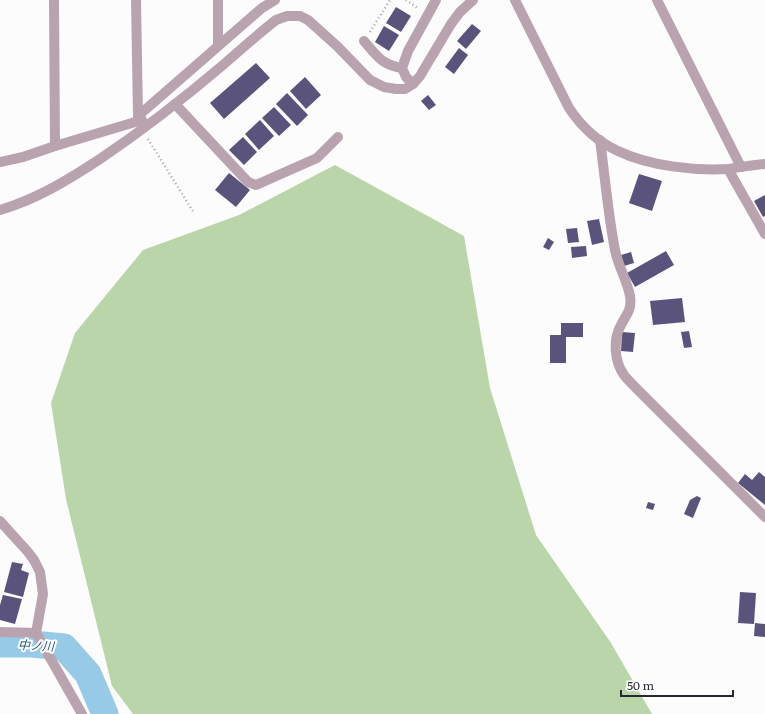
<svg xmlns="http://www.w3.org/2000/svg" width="765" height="714" font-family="Literata,'Noto Sans JP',serif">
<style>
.green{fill:#b9d5a9}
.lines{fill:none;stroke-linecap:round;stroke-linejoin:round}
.river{stroke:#96cae6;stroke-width:27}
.building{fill:#5a537c}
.path{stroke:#a6a5aa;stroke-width:2.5;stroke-dasharray:1 3;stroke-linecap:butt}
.minor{stroke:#b9a3af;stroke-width:10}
.labels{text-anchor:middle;stroke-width:4;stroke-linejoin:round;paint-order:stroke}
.water-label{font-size:12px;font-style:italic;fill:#185874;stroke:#fff}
</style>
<rect width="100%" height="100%" fill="#fcfcfc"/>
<path class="green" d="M 335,165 L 464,236 L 490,388 L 536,535 L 611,643 L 652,714 L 133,714 L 112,686 L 66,499 L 51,403 L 75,333 L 143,250 L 239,215 Z"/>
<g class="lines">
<path class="river" d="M 0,644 L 32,644 L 64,647 L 88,674 L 105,714"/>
</g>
<g class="building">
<path d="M 396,7 L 411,16 L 401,32 L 386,23 Z"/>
<path d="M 472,24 L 481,31 L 466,49 L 457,41 Z"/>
<path d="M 384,26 L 399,35 L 389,51 L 375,42 Z"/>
<path d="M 459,48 L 468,55 L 454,74 L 445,67 Z"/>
<path d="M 256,63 L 270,78 L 224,119 L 210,103 Z"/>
<path d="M 305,77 L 321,95 L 306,109 L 290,91 Z"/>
<path d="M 287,93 L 308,115 L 297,126 L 276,104 Z"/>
<path d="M 428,95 L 436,105 L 429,110 L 421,101 Z"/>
<path d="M 274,107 L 291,125 L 279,136 L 262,118 Z"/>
<path d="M 260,120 L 274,136 L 259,150 L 245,134 Z"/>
<path d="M 243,137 L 257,152 L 244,165 L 229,150 Z"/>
<path d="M 229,173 L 250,190 L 236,207 L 215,190 Z"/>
<path d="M 639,174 L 662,181 L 652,211 L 629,203 Z"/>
<path d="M 765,195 L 765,216 L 763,217 L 754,201 Z"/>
<path d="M 599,219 L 604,242 L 592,245 L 587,221 Z"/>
<path d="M 577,228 L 579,242 L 568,243 L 566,229 Z"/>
<path d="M 548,238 L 554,242 L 549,250 L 543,247 Z"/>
<path d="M 586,246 L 587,256 L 572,258 L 571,247 Z"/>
<path d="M 666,251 L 674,265 L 635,287 L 627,273 Z"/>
<path d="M 631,252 L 634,263 L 624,266 L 621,255 Z"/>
<path d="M 682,298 L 685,322 L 653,325 L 650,301 Z"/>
<path d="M 561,323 L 583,323 L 583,337 L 566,337 L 566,363 L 550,363 L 550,335 L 561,335 Z"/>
<path d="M 689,331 L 692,347 L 684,348 L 681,332 Z"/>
<path d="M 622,332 L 635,333 L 633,352 L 621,351 Z"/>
<path d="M 759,472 L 765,477 L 765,505 L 738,483 L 745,474 L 752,480 Z"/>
<path d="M 697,496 L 701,498 L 693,518 L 684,514 L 690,500 Z"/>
<path d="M 648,502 L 655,504 L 653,510 L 646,508 Z"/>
<path d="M 12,562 L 23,564 L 21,570 L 29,573 L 23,597 L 4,592 Z"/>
<path d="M 740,592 L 756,593 L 754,624 L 738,623 Z"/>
<path d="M 3,595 L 22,599 L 15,624 L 0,620 L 0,605 Z"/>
<path d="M 755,623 L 765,624 L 765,637 L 754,636 Z"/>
</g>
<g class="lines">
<g class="path">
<path d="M 406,0 L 419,9"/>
<path d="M 370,32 L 390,0"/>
<path d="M 148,139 L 194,213"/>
</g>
<g class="minor">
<path d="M 54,0 L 55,146"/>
<path d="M 136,0 L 138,116 L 141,119"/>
<path d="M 515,0 L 569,108 C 581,126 598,142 618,151 C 649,166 695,171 729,169 C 741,167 753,165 765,164"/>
<path d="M 657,0 L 741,167"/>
<path d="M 364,41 C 377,56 382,65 402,68"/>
<path d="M 218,46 L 218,0"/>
<path d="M 413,84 L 406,77 L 402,68 L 408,51 L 436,0"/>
<path d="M 175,104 L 248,182 L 256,185 L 317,158 L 338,137"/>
<path d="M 138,116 L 262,8 L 275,0"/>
<path d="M 600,140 C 605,177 608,214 615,250 C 618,266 627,280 630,296 C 632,310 627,313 621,325 C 613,339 614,361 624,375 C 627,379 632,384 636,388 L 765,517"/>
<path d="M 0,162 L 23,157 L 55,146 L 142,120"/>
<path d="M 728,169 L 765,234"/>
<path d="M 0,210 C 37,199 68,180 100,159 C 143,130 183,99 223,65 C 240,50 257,35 276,20 L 287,16 L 300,16 L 308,20 L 337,46 L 370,80 L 384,87 L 396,89 L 405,89 L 413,84 L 420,76 L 451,24 L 460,12 L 473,0"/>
<path d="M 0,521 L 28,552 L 34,560 L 40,572 L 43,594 L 36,633 L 82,714"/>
<path d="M 0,632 L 36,633"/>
</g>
</g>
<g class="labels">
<g class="water-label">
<text transform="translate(36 646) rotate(3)" y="4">中ノ川</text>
</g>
</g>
<path d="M621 690v6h112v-6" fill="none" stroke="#292832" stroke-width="2"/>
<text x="627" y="690" font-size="12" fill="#292832" stroke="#ffffff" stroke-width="3" paint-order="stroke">50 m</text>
</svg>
